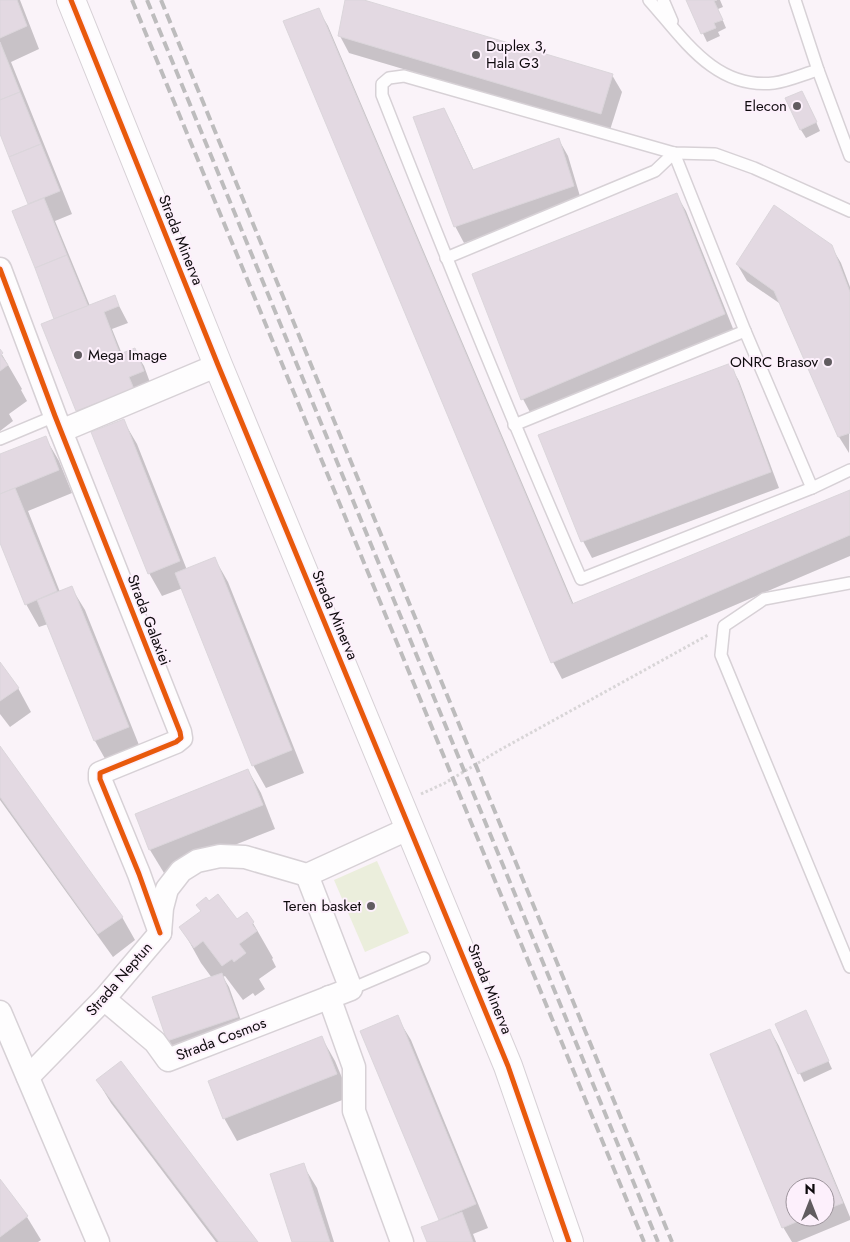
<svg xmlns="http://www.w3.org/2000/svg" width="850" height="1242" font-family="Jost,sans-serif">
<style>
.green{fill:#ebeedc}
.shadow{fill:#0003;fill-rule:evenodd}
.building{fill:#e3d9e2;stroke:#dbd6db}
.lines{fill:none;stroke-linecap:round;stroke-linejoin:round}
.lane-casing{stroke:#d7d1d6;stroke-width:14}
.street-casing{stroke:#d7d1d6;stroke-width:25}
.secondary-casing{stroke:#d7d1d6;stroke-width:30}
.path{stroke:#d8d5d7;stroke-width:3;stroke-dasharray:2.5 2.5;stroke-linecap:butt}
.lane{stroke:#fefdfe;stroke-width:11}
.street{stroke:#fefdfe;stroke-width:22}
.secondary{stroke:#fefdfe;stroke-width:28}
.rail{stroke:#bdbcbd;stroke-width:4;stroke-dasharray:10 5;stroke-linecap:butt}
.cycleway-casing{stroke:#fdf0fc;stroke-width:8}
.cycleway{stroke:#e8590c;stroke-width:5}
.poi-dot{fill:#615c60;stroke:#fdf0fc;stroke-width:2}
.labels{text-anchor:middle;stroke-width:4;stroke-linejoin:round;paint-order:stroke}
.poi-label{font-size:15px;fill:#0e0a0d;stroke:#fdf0fc;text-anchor:end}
.street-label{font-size:15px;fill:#0e0a0d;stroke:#fdf0fc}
</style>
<rect width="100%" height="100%" fill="#faf3f9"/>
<path class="green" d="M 377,861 L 409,933 L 365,952 L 334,880 Z"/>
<g class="shadow">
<path d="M 0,0 L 20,0 L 39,49 L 11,62 L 72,214 L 55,221 L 90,306 L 114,296 L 128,323 L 112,329 L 122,354 L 134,350 L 144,366 L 152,388 L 87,427 L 77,411 L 43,324 L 56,319 L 30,205 L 0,131 Z"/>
<path d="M 347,0 L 360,0 L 612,75 L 622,92 L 610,130 L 349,53 L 340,36 Z"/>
<path d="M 687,0 L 720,0 L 723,7 L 718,9 L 726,28 L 718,32 L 720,36 L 707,42 Z"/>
<path d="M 318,9 L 328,26 L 574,605 L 850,491 L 850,556 L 562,679 L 553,662 L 285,21 Z"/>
<path d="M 807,101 L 820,131 L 806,138 L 801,130 Z"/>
<path d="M 444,109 L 453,126 L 474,171 L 559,140 L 568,156 L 582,203 L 464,243 L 455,226 Z"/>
<path d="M 676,194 L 686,211 L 734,331 L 532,416 L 523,399 Z"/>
<path d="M 831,246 L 841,263 L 850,287 L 849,453 L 839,437 L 782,305 L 747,281 L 737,264 Z"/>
<path d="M 0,351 L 22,389 L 21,390 L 27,401 L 9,414 L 13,421 L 0,431 Z"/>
<path d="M 730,365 L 739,381 L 779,488 L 592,558 L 583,541 Z"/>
<path d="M 123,420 L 137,444 L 187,570 L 215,559 L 228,582 L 304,773 L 266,788 L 253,765 L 183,588 L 162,596 L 149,573 Z"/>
<path d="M 45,437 L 59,461 L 72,493 L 28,511 L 60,592 L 71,587 L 85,610 L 141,750 L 108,764 L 95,741 L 48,624 L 39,627 L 26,604 L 0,539 L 0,456 Z"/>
<path d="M 0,664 L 18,688 L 31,712 L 10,727 L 0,714 Z"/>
<path d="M 0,748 L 122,917 L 135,940 L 113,957 L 0,800 Z"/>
<path d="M 248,770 L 261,793 L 275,829 L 164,873 L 150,850 L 136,815 Z"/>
<path d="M 198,905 L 237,921 L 253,923 L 273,958 L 272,959 L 276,967 L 259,979 L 265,989 L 255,996 L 253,993 L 243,1000 L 225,976 L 223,977 L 229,987 L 244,1029 L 176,1053 L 168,1040 L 212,978 L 201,963 L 181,927 L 202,912 Z"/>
<path d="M 397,1017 L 411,1040 L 488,1228 L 473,1234 L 476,1242 L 428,1242 L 441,1221 L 362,1031 Z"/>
<path d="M 810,1020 L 832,1069 L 804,1082 L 777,1025 Z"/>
<path d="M 770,1030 L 779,1046 L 850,1217 L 850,1220 L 797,1242 L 792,1242 L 783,1227 ZM 795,1187 L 825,1187 L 825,1217 L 795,1217 Z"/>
<path d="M 322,1038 L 335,1061 L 350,1097 L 237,1141 L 224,1118 Z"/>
<path d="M 97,1080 L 257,1242 L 216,1242 L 111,1103 Z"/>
<path d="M 303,1165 L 317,1188 L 334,1242 L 293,1242 Z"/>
<path d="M 0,1181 L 27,1217 L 41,1240 L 38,1242 L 0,1242 Z"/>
</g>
<g class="building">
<path d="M 0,0 L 17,0 L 27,26 L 0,38 Z"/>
<path d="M 345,0 L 364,0 L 613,74 L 601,114 L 338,36 Z"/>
<path d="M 686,0 L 717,0 L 714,1 L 723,20 L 714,23 L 716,28 L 701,34 Z"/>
<path d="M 319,8 L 572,604 L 850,490 L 850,535 L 551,663 L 283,21 Z"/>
<path d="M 0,42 L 20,92 L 0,100 Z"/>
<path d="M 802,91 L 817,122 L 800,130 L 785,98 Z"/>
<path d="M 20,92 L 41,144 L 9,157 L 0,134 L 0,100 Z"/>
<path d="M 444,108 L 473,170 L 559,138 L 574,186 L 454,227 L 413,117 Z"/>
<path d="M 41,144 L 60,191 L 28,204 L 9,157 Z"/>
<path d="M 677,193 L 725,314 L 521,400 L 472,274 Z"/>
<path d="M 44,198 L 67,255 L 35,268 L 12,211 Z"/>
<path d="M 774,205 L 832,245 L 850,292 L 850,433 L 838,437 L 774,291 L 736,264 Z"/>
<path d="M 67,255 L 88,306 L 54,319 L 35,268 Z"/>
<path d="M 115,295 L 119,306 L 104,312 L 120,354 L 135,348 L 144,371 L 129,377 L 134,389 L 76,411 L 41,324 Z"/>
<path d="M 0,349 L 3,353 L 1,355 L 8,365 L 0,371 Z"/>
<path d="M 731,363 L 771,472 L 581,542 L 538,435 Z"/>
<path d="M 124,419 L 180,561 L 148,574 L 91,432 Z"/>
<path d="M 46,436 L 59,470 L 0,494 L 0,454 Z"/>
<path d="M 15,488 L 57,591 L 25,605 L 0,543 L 0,494 Z"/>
<path d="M 215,557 L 292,750 L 252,766 L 175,573 Z"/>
<path d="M 72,586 L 129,727 L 94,741 L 37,600 Z"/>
<path d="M 0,662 L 19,688 L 0,701 Z"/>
<path d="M 0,746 L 123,917 L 98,934 L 0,797 Z"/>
<path d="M 248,769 L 263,805 L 149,850 L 135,814 Z"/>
<path d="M 218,894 L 237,919 L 247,912 L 254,922 L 252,924 L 257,931 L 239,944 L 246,953 L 234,962 L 232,959 L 222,966 L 203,941 L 194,948 L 179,927 L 201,911 L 196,905 L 206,897 L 209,901 Z"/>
<path d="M 222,973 L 238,1017 L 167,1041 L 152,997 Z"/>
<path d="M 806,1010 L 829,1061 L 798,1074 L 775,1024 Z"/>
<path d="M 398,1015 L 476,1204 L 439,1220 L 360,1031 Z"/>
<path d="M 770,1029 L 843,1203 L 825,1210 L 825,1187 L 795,1187 L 795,1217 L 808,1217 L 782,1228 L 710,1054 Z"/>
<path d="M 322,1036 L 337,1074 L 223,1119 L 208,1081 Z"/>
<path d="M 121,1061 L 258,1242 L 219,1242 L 96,1080 Z"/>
<path d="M 304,1163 L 330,1242 L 292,1242 L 270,1174 Z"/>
<path d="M 0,1179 L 28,1216 L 0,1237 Z"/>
<path d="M 462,1212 L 473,1242 L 427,1242 L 421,1227 Z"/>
</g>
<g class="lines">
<g class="lane-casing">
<g id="lane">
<path d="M 649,0 C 683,38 715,90 774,83 C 789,81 804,74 818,70"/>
<path d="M 663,0 L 672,21"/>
<path d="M 795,0 L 818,70 L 850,156"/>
<path d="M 674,153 L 745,331 L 812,488 L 850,470"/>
<path d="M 446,258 L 655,171 L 674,153"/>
<path d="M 514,425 L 745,331"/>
<path d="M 0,439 L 55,416"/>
<path d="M 812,488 L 581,579 C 511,419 446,258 382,95 L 382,84 L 389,78 L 404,76 L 674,153 L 715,154 L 754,168 L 850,211"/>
<path d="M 850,583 L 764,599 L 724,626 L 721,655 L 850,967"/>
<path d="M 351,989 L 424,958"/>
</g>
</g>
<g class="street-casing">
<g id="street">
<path d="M 0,269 L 55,416 L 180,732 L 181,738 L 176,742 L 100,773 L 100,779 L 139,874 L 160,933"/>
<path d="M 61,431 L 218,365"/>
<path d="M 329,997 L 354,1067 L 354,1111 L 402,1242"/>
<path d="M 104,999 L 155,1042 L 168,1060 L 351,989 L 307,875"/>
<path d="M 0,1012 L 98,1242"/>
<path d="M 28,1077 L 104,999 L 160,933 L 162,908 L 167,889 L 181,871 L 197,861 L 220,856 L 245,857 L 307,875 L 410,828"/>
</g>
</g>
<g class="secondary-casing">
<path id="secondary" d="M 71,0 L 218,365 L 508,1066 L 569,1242"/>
</g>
<path class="path" d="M 421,794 L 445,783 L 498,751 L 708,635"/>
<use href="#lane" class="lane"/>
<use href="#street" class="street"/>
<use href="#secondary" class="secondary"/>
<g class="rail">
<path d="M 132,0 L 644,1242"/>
<path d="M 147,0 L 658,1242"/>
<path d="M 161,0 L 672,1242"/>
</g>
<g class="cycleway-casing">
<g id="cycleway">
<path d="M 71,0 L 218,365 L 508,1066 L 569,1242"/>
<path d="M 0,269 L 55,416 L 180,732 L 181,738 L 176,742 L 100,773 L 100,779 L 139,874 L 160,933"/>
</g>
</g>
<use href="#cycleway" class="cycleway"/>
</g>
<g class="poi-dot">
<circle cx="476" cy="55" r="5"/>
<circle cx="797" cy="106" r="5"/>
<circle cx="78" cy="355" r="5"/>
<circle cx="828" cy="362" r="5"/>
<circle cx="371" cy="906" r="5"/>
</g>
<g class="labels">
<g class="poi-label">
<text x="486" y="51" text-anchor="start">Duplex 3,<tspan x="486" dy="17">Hala G3</tspan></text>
<text x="787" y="111">Elecon</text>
<text x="88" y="360" text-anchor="start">Mega Image</text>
<text x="818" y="367">ONRC Brasov</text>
<text x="361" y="911">Teren basket</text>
</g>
<g class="street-label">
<text transform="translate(181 240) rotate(68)" y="5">Strada Minerva</text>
<text transform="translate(335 615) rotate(67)" y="5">Strada Minerva</text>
<text transform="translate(149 620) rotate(69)" y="5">Strada Galaxiei</text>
<text transform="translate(119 979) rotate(-49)" y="5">Strada Neptun</text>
<text transform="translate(490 989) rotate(68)" y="5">Strada Minerva</text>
<text transform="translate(221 1039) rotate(-21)" y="5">Strada Cosmos</text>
</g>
</g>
<g transform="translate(810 1202)"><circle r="24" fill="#fdf0fc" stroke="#9d949c"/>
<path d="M0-4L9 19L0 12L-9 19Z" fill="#615c60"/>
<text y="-8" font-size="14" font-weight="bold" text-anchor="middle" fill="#0e0a0d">N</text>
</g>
</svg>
